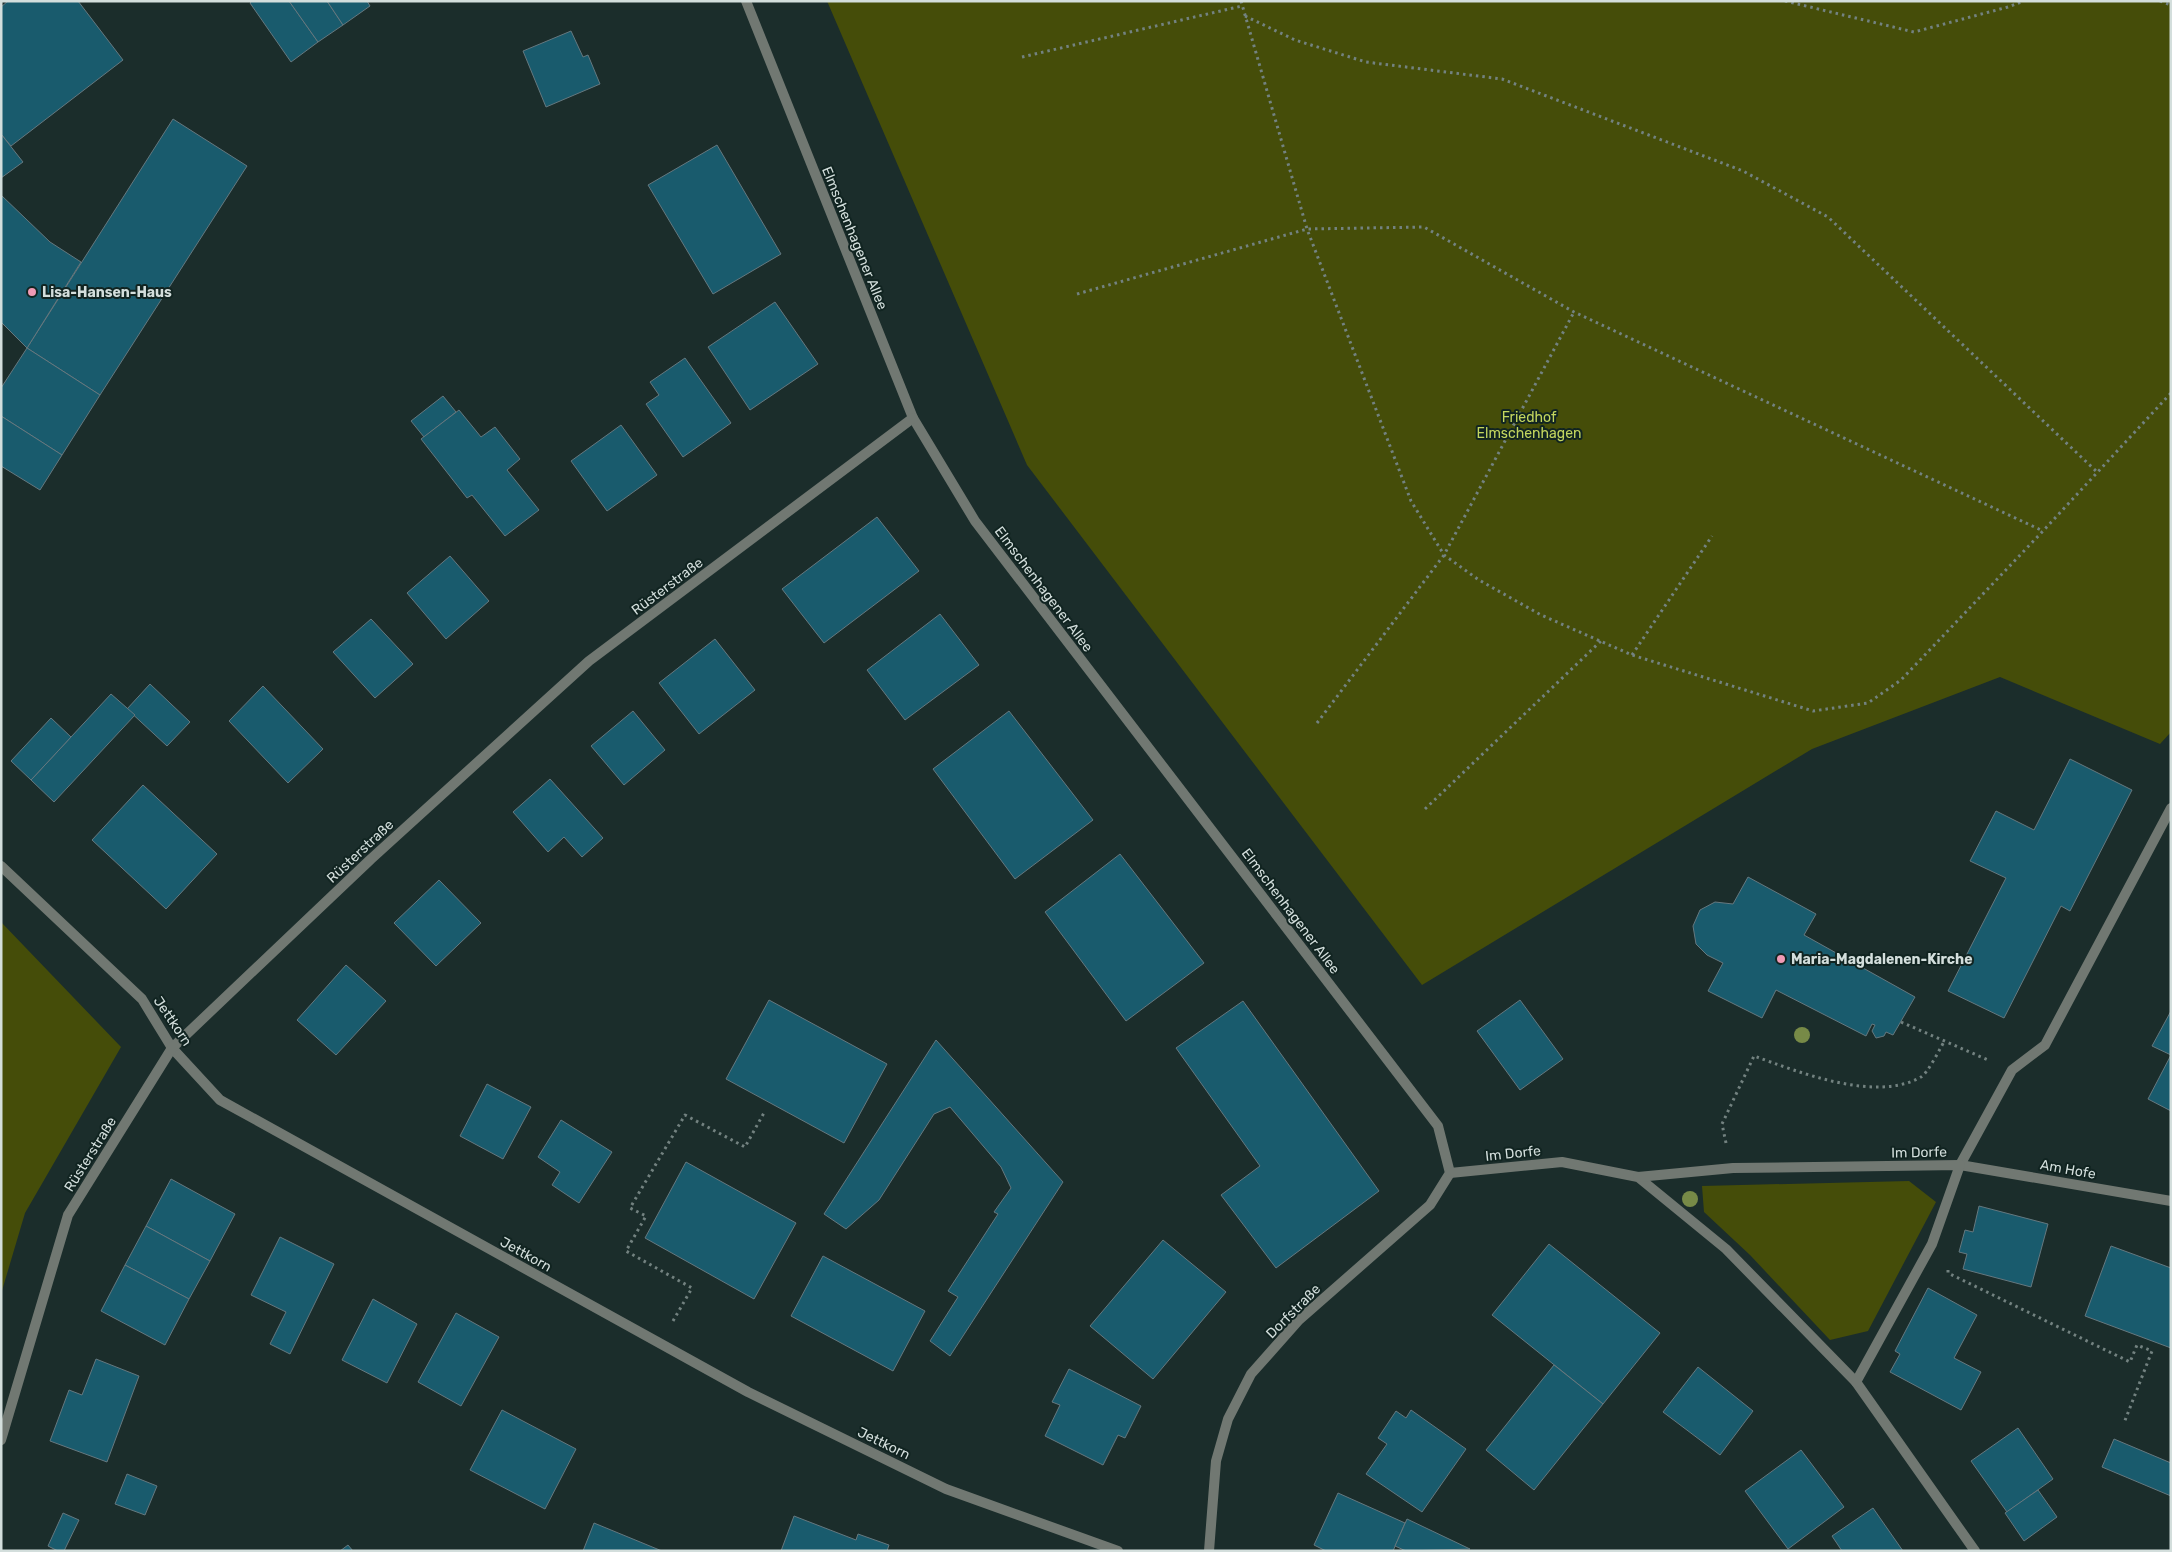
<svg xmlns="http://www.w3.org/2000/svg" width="2172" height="1552" font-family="Rubik,sans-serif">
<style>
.green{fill:#454d09}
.building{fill:#195b6d;stroke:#65787f}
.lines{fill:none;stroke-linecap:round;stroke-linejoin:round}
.path{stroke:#738280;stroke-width:3;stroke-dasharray:2.5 4;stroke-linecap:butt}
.lane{stroke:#717872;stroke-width:10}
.street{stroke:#717872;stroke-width:10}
.tree{fill:#778a47}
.poi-dot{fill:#f09ab5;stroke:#112421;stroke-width:2}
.labels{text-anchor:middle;stroke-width:4;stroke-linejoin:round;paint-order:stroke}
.street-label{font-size:14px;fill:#d3dedc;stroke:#112421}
.poi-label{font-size:14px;font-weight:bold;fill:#d3dedc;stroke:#112421;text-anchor:start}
.park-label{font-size:14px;fill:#c3d65e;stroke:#112421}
</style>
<rect width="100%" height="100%" fill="#1b2d2b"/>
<g class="green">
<path d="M 827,1 L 2171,1 L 2171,732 L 2160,744 L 2000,677 L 1812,749 L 1422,985 L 1027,465 Z"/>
<path d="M 1,922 L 121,1047 L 25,1213 L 1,1294 Z"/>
<path d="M 1909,1181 L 1936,1202 L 1868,1331 L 1830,1340 L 1750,1255 L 1704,1212 L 1702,1186 Z"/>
</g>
<g class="building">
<path d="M 8,1 L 78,1 L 123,60 L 11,146 L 1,134 L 1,7 Z"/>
<path d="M 252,1 L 289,1 L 318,42 L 291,62 L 250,3 Z"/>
<path d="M 289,1 L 327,1 L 343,25 L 318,42 Z"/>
<path d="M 327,1 L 367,1 L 370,6 L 343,25 Z"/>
<path d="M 571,31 L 583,57 L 588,55 L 600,84 L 546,107 L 523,51 Z"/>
<path d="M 173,119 L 247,166 L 100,395 L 27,348 Z"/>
<path d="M 1,134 L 23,162 L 1,178 Z"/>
<path d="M 717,145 L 781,254 L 713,294 L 648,185 Z"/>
<path d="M 1,195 L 50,242 L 81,262 L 27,348 L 1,322 Z"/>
<path d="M 775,302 L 818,364 L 750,410 L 708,347 Z"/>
<path d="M 27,348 L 100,395 L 62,455 L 1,416 L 1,388 Z"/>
<path d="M 685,358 L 731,423 L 683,457 L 646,404 L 659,395 L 650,382 Z"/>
<path d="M 443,396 L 456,412 L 424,437 L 411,421 Z"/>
<path d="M 459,410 L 481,437 L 495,427 L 520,459 L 507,470 L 539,510 L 505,536 L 472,495 L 467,498 L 421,439 Z"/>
<path d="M 1,416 L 62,455 L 40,490 L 1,466 Z"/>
<path d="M 621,425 L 657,475 L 607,511 L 571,461 Z"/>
<path d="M 877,517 L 919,571 L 824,643 L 782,589 Z"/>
<path d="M 450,556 L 489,601 L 446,639 L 407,593 Z"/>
<path d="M 940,614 L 979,665 L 905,720 L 867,670 Z"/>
<path d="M 371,619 L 413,664 L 375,698 L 333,652 Z"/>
<path d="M 715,639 L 755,690 L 699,734 L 659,683 Z"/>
<path d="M 150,684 L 190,722 L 167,746 L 127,709 Z"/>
<path d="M 263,686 L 323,749 L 288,783 L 229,721 Z"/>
<path d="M 111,694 L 135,715 L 54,802 L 31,780 Z"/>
<path d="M 633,711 L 665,750 L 624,785 L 591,746 Z"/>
<path d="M 1009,711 L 1093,820 L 1015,879 L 933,769 Z"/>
<path d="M 51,718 L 71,737 L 31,780 L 11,761 Z"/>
<path d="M 2070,759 L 2132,790 L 2070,911 L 2061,906 L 2004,1018 L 1948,991 L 2006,878 L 1970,861 L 1996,811 L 2034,830 Z"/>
<path d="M 550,779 L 603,838 L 582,857 L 564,837 L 548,852 L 513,812 Z"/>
<path d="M 143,785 L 217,854 L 166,909 L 92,840 Z"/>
<path d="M 1120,854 L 1204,963 L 1126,1021 L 1045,912 Z"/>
<path d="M 1748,877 L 1816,914 L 1804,935 L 1915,997 L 1893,1035 L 1886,1032 L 1884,1036 L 1876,1038 L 1872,1031 L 1875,1025 L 1872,1024 L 1866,1036 L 1776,990 L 1762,1018 L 1708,991 L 1723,963 L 1707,955 L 1696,944 L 1693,926 L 1700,910 L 1715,902 L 1733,904 Z"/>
<path d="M 439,880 L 481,923 L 436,966 L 394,923 Z"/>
<path d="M 346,965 L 386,1001 L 336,1055 L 297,1020 Z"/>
<path d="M 769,1000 L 887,1064 L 844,1143 L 726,1079 Z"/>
<path d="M 1520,1000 L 1563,1059 L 1520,1090 L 1477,1031 Z"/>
<path d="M 1243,1001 L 1379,1191 L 1276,1268 L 1221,1195 L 1260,1166 L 1176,1048 Z"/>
<path d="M 2171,1011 L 2171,1055 L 2152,1046 Z"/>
<path d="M 936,1040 L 1063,1182 L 950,1356 L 930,1341 L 958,1297 L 948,1291 L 998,1214 L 994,1212 L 1011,1188 L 1001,1167 L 950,1107 L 934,1114 L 879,1200 L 846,1229 L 824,1214 Z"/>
<path d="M 2171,1055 L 2171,1111 L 2148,1099 Z"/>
<path d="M 487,1084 L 531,1107 L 503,1159 L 460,1136 Z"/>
<path d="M 561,1120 L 612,1152 L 579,1203 L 552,1185 L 560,1172 L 538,1157 Z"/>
<path d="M 686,1162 L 796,1223 L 754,1299 L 645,1238 Z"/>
<path d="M 171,1179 L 235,1214 L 210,1261 L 146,1226 Z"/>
<path d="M 1979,1206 L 2048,1224 L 2031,1287 L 1963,1269 L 1967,1254 L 1959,1252 L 1965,1230 L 1973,1232 Z"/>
<path d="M 146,1226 L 210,1261 L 189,1299 L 125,1265 Z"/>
<path d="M 280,1237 L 334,1264 L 290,1354 L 270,1344 L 286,1312 L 251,1295 Z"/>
<path d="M 1163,1240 L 1226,1292 L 1153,1379 L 1090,1326 Z"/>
<path d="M 1549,1244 L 1660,1333 L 1603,1404 L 1492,1315 Z"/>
<path d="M 2111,1246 L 2171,1268 L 2171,1348 L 2085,1316 Z"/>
<path d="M 823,1256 L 925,1311 L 893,1371 L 791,1316 Z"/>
<path d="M 125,1265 L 189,1299 L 165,1345 L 101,1311 Z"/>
<path d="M 1928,1288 L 1977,1315 L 1954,1358 L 1981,1372 L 1961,1410 L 1890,1372 L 1900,1354 L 1895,1351 Z"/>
<path d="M 373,1299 L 417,1324 L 387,1383 L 342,1360 Z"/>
<path d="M 456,1313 L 499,1337 L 461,1406 L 418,1382 Z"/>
<path d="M 96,1359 L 139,1376 L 107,1462 L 50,1441 L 69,1390 L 82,1395 Z"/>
<path d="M 1554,1365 L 1603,1404 L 1534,1490 L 1486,1450 Z"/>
<path d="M 1698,1367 L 1753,1411 L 1720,1455 L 1663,1412 Z"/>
<path d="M 1069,1369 L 1141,1406 L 1125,1438 L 1118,1435 L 1103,1465 L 1045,1436 L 1060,1405 L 1052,1402 Z"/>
<path d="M 502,1410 L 576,1449 L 545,1509 L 470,1470 Z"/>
<path d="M 1411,1410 L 1466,1449 L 1422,1512 L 1366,1474 L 1387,1444 L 1378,1438 L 1396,1411 L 1406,1418 Z"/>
<path d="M 2018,1428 L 2053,1479 L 2007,1512 L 1971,1461 Z"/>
<path d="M 2114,1439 L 2171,1463 L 2171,1496 L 2102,1467 Z"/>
<path d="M 1801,1450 L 1844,1507 L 1788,1549 L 1745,1491 Z"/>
<path d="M 127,1474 L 157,1486 L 145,1515 L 115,1504 Z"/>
<path d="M 2038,1490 L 2057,1517 L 2024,1541 L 2005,1513 Z"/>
<path d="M 1338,1493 L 1405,1523 L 1393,1551 L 1326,1551 L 1314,1545 Z"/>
<path d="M 1873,1508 L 1903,1551 L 1842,1551 L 1832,1536 Z"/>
<path d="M 63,1513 L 79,1520 L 64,1551 L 58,1551 L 48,1546 Z"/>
<path d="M 794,1516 L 856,1540 L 858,1534 L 889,1545 L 887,1551 L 781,1551 Z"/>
<path d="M 1407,1519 L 1470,1549 L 1406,1551 L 1395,1546 Z"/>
<path d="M 594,1523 L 662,1551 L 583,1551 Z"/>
<path d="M 348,1545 L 353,1551 L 340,1551 Z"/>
</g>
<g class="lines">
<g class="path">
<path d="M 1241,1 L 1307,229 L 1411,501 L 1444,555 L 1479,580 L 1541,615 L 1632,655 L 1813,711 L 1868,703 L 1901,680 L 2043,531 L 2171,393"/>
<path d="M 1785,1 L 1914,32 L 2008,7 L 2024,1"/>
<path d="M 2160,1 L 2171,5"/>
<path d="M 1245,16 L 1295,40 L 1366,62 L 1502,79 L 1743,171 L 1828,217 L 2097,472"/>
<path d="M 1022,57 L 1242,6"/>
<path d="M 1077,294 L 1307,229 L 1424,227 L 1574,312 L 2043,531"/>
<path d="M 1632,655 L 1712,536"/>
<path d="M 1317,723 L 1444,555 L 1574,312"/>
<path d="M 1425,809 L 1601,641"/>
<path d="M 1901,1022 L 1988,1060"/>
<path d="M 1726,1143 L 1722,1124 L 1754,1056 C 1799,1072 1875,1103 1921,1077 C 1928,1073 1939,1050 1944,1042"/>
<path d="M 1948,1270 L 1948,1273 L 2130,1362 L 2137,1345 L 2152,1351 L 2124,1423"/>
<path d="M 673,1321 L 692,1288 L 626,1251 L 646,1216 L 630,1208 L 685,1115 L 745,1147 L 765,1111"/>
</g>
<path class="lane" d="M 1960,1165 L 2012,1070 L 2045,1045 L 2171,808"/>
<g class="street">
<path d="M 746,1 L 913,418 L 975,521 L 1438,1126 L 1450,1173 L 1430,1205 L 1299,1320 L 1251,1374 L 1228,1419 L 1216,1461 L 1209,1551"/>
<path d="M 1,866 L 142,999 L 172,1048 L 220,1100 L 748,1392 L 946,1489 L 1118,1551"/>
<path d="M 1960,1165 L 2171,1201"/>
<path d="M 1450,1173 L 1562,1162 L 1638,1177 L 1726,1249 L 1856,1382 L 1975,1551"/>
<path d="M 1638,1177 L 1733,1168 L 1960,1165 L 1932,1244 L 1856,1382"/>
<path d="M 1,1440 L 68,1215 L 172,1048 L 371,859 L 589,661 L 913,418"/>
</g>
</g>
<g class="tree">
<circle cx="1802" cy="1035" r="8"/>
<circle cx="1690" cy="1199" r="8"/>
</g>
<g class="poi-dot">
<circle cx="32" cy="292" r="5"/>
<circle cx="1781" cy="959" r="5"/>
</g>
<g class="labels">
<g class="street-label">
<text transform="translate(855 238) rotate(68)" y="5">Elmschenhagener Allee</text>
<text transform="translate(667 586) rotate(-37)" y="5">Rüsterstraße</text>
<text transform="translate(1044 589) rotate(53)" y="5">Elmschenhagener Allee</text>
<text transform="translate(360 851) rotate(-43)" y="5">Rüsterstraße</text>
<text transform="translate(1291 911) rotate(53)" y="5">Elmschenhagener Allee</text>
<text transform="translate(173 1021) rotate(56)" y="5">Jettkorn</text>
<text transform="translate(1919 1152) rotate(-1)" y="5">Im Dorfe</text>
<text transform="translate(1513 1153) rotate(-6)" y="5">Im Dorfe</text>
<text transform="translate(90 1154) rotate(-58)" y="5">Rüsterstraße</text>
<text transform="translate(2068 1169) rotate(10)" y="5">Am Hofe</text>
<text transform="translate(526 1254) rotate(29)" y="5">Jettkorn</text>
<text transform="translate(1293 1311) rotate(-45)" y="5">Dorfstraße</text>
<text transform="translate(884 1443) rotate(26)" y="5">Jettkorn</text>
</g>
<g class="poi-label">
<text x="42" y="297">Lisa-Hansen-Haus</text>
<text x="1791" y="964">Maria-Magdalenen-Kirche</text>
</g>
<g class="park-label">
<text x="1529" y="422">Friedhof<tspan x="1529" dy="16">Elmschenhagen</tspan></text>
</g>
</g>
<rect width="2172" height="1552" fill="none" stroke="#d3dedc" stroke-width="5"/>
</svg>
